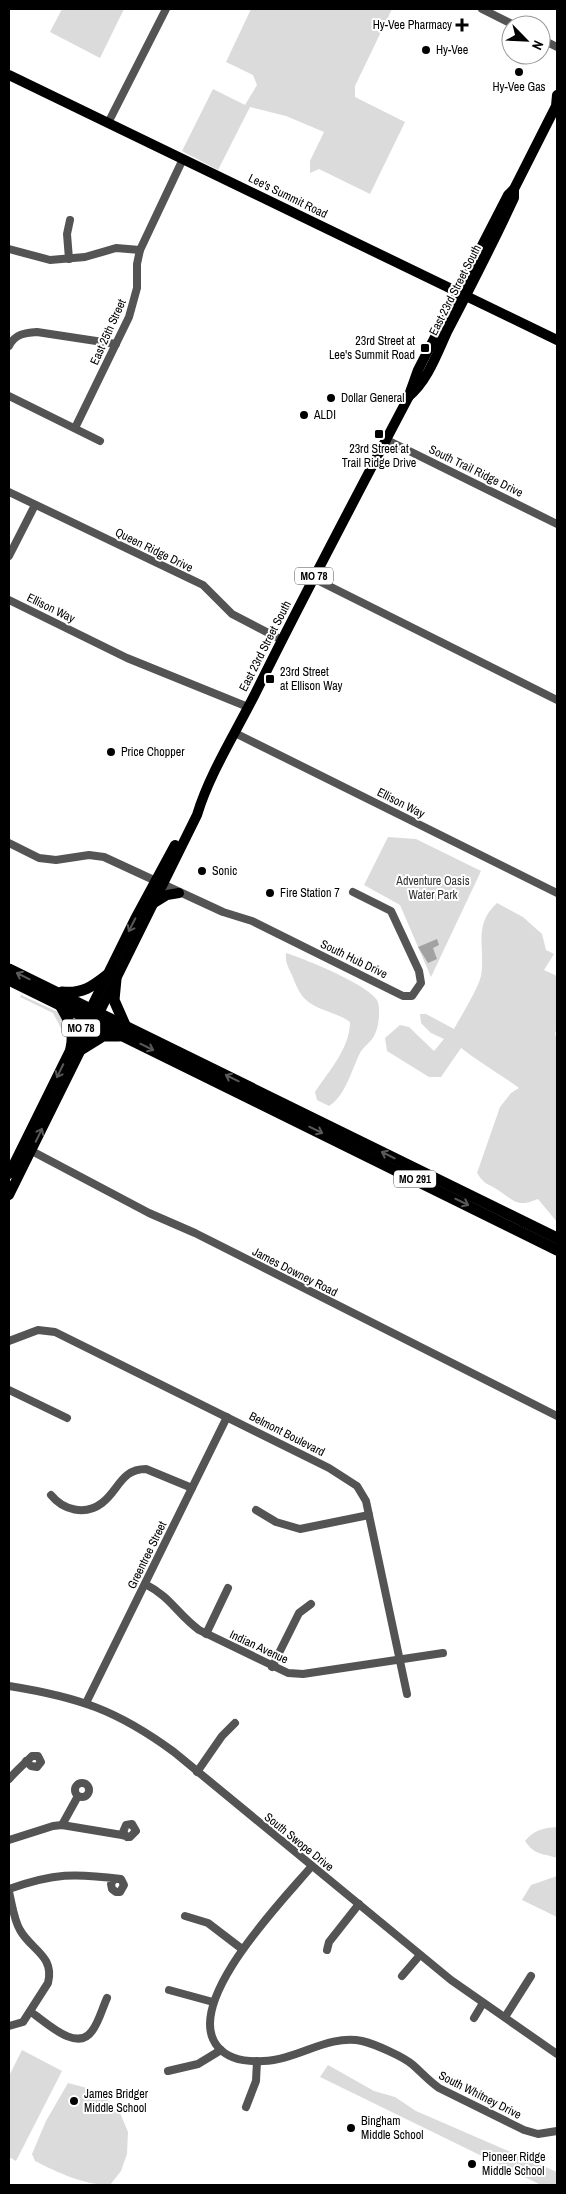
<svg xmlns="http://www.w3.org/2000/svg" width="566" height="2194" font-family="'Archivo Narrow',sans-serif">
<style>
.green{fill:#dbdbdb}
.water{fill:#a2a2a2}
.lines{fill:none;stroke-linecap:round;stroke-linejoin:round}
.minor{stroke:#545454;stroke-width:8}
.major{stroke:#000;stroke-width:10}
.highway{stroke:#000;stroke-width:11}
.oneway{stroke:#595959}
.poi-dot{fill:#000;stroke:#fff;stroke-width:2}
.labels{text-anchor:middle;stroke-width:4;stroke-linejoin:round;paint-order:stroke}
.shield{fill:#fff;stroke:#4c4c4c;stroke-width:1}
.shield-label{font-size:11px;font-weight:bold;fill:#000}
.poi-label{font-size:12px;fill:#000;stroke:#fff;text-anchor:start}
.street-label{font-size:12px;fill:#000;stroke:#fff}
.park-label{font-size:12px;fill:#323232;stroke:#fff}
</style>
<rect width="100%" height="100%" fill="#fff"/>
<g class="green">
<path d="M 62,9 L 124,9 L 100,58 L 50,32 Z"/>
<path d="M 251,9 L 392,9 L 355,86 L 355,97 L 405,122 L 370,194 L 319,169 L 310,173 L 310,161 L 324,132 L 286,116 L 250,107 L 218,170 L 182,151 L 213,89 L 245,105 L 257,85 L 253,75 L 226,62 Z"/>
<path d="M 388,837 L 416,839 L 481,871 L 431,977 L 400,905 L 364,885 Z"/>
<path d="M 497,903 L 523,917 L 542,934 L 546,950 L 554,954 L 544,970 L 557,976 L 557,1028 L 555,1034 L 557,1039 L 557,1222 L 538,1199 C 516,1208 515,1201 498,1190 C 487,1183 485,1185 477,1173 L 500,1107 L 511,1093 L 519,1088 C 500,1074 480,1063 461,1048 L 441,1077 L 429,1077 L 387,1051 L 385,1038 L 400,1025 L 409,1027 L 434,1051 L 444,1039 L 431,1033 L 421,1023 L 420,1014 L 426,1014 L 454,1029 C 461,1016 478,989 481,976 C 486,948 472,926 497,903 Z"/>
<path d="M 286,953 C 305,959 367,984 377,1000 C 381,1008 379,1026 375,1034 C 372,1042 363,1046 359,1055 C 351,1072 345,1096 329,1106 L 317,1100 L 315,1092 C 329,1071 350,1048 350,1022 C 337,1012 317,1011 305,999 C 299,993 295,983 292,975 C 288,967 285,962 286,953 Z"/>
<path d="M 21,995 L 58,1012 L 65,1017 L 69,1043 L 53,1013 L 20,997 Z"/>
<path d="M 557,1827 L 557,1858 C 543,1853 535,1856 525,1841 C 534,1830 543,1828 557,1827 Z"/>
<path d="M 557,1876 L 557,1917 L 522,1900 L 531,1885 Z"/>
<path d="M 22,2050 L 62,2071 L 16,2161 L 9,2157 L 9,2076 Z"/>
<path d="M 328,2065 L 374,2091 L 395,2097 L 416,2111 L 557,2172 L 557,2185 L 541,2185 L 320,2077 Z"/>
<path d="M 68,2083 L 87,2088 L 106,2098 L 120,2113 L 128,2132 L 127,2154 L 121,2171 L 110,2185 C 83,2185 59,2173 35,2161 L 32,2154 L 46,2121 Z"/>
</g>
<path class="water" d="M 437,939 L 439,945 L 433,948 L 437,959 L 428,963 L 418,947 Z"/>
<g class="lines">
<g class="minor">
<path d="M 482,9 L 514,25"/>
<path d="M 541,39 L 557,47"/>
<path d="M 108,123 L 166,9"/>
<path d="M 9,249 L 50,260 L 85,257 L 116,248 L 140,250"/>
<path d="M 69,259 L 67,234 L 70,220"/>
<path d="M 9,346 C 15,334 24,333 37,332 L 116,344"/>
<path d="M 9,396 L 100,441"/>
<path d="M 75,428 L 129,317 L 137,288 L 137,264 L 140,250 L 183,159"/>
<path d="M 385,439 L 557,524"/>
<path d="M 9,492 L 203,585 L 232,614 L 282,640"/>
<path d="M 9,556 L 35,505"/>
<path d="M 313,578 L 557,700"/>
<path d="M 9,600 L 127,658 L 248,707"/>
<path d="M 235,733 L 557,893"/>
<path d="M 9,843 L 39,858 L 56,860 L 89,855 L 104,857 L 223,912 L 252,921 L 403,996 L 412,996 L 421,983 L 419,971 L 391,911 L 353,892"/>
<path d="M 28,1149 L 149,1213 L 195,1233 L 557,1416"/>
<path d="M 9,1341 L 38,1330 L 55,1332 L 329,1468 L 357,1486 L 366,1501 L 407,1694"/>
<path d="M 9,1390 L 67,1418"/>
<path d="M 51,1495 C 63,1510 85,1516 102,1503 C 119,1490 121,1469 146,1469 L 192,1488"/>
<path d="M 256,1510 L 276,1522 L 300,1529 L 369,1515"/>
<path d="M 145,1584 C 171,1597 177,1614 199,1630 L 288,1673 L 303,1674 L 443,1653"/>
<path d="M 206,1634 L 228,1588"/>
<path d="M 272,1667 L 299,1613 L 311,1604"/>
<path d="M 9,1686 C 78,1697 117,1710 174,1752 L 451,1980 L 557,2054"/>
<path d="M 86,1703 L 227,1417"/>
<path d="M 197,1772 L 222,1736 L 235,1723"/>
<path d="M 9,1779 C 16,1771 24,1764 32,1756 L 38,1756 L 41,1762 L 37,1767 L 31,1766 L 26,1761"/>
<circle cx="82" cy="1790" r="7"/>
<path d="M 62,1825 L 78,1796"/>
<path d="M 9,1840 L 53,1826 L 62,1825 L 122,1835 L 130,1837 L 136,1831 L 132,1824 L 126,1825 L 123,1832 L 127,1837"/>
<path d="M 311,1867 C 283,1900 181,2004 218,2047 C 229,2060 247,2062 263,2061 C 298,2060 327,2034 362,2041 C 375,2044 404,2057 413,2065 C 422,2073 429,2081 439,2088 L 524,2130 L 538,2134 L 557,2131"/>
<path d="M 9,1889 C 54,1873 75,1873 121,1879 L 124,1885 L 120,1892 L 116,1892 L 112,1889 L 111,1884 L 114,1879"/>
<path d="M 9,1892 C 12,1904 14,1920 20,1930 C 31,1950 55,1956 48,1983 L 23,2022 L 9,2026"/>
<path d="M 185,1916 L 208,1923 L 242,1949"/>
<path d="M 327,1950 L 329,1942 L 359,1904"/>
<path d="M 402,1976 L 420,1955"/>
<path d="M 169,1990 L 213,2002"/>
<path d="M 31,2012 C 46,2022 77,2053 92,2031 C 99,2022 102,2009 107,1998"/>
<path d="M 505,2017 L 531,1976"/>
<path d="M 474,2018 L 483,2003"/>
<path d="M 168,2071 L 198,2064 L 221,2050"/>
<path d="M 246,2107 L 256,2081 L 257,2061"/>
</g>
<g class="major">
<path d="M 9,75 L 557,340"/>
<path d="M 408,397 C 427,382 437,354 447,332 C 470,288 493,243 514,198 L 514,189"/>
<path d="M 154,903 L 167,895 L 179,893"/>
<path d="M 9,1174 L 135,919 L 175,845"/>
<path d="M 9,1195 L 197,815 C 210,772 238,729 258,688 C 306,591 357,495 408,398 L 418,370 L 508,195 L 514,189 L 556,106 L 557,95"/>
</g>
<g class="highway">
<path d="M 9,969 L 557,1238"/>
<path d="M 116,979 L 114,1000 L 125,1025"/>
<path d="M 9,980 L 557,1250"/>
<path d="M 62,992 C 82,994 92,987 107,975"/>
<path d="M 60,1005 C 69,1020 75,1030 71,1048"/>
<path d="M 82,1049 L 103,1036 L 119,1036"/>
</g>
</g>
<defs><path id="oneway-shaft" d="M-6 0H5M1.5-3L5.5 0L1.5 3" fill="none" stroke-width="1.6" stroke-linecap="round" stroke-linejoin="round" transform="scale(1.25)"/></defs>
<g class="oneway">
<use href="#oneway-shaft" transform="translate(132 925) rotate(117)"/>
<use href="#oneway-shaft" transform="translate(23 976) rotate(-154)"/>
<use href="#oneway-shaft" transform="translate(147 1047) rotate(26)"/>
<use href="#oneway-shaft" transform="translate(60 1071) rotate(116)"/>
<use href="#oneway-shaft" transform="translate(232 1078) rotate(-154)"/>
<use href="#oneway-shaft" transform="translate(316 1130) rotate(26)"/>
<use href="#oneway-shaft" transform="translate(39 1135) rotate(-64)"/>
<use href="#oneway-shaft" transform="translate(388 1155) rotate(-154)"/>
<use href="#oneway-shaft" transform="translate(462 1202) rotate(26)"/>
</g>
<g class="poi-dot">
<path d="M459.5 17.5h5v5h5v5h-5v5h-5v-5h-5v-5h5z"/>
<circle cx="426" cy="50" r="5"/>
<circle cx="519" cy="72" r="5"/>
<rect x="420" y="343" width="10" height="10" rx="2.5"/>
<circle cx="331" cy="398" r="5"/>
<circle cx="304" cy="415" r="5"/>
<rect x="374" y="429" width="10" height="10" rx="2.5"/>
<rect x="265" y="674" width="10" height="10" rx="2.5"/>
<circle cx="111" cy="752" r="5"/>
<circle cx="202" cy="871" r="5"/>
<circle cx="270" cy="893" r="5"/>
<circle cx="74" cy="2101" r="5"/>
<circle cx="351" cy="2128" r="5"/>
<circle cx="472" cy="2164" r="5"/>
</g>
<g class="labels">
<g class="shield">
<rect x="295" y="567.5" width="38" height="17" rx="4"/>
<rect x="62" y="1019.5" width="38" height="17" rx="4"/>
<rect x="394" y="1170.5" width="42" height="17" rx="4"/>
</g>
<g class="shield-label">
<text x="314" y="580">MO 78</text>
<text x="81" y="1032">MO 78</text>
<text x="415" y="1183">MO 291</text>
</g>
<g class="poi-label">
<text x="452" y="29" text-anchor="end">Hy-Vee Pharmacy</text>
<text x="436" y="54">Hy-Vee</text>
<text x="519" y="91" text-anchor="middle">Hy-Vee Gas</text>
<text x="415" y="345" text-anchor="end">23rd Street at<tspan x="415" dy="14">Lee's Summit Road</tspan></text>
<text x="341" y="402">Dollar General</text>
<text x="314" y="419">ALDI</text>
<text x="379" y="453" text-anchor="middle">23rd Street at<tspan x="379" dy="14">Trail Ridge Drive</tspan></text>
<text x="280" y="676">23rd Street<tspan x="280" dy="14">at Ellison Way</tspan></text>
<text x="121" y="756">Price Chopper</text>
<text x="212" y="875">Sonic</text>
<text x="280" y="897">Fire Station 7</text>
<text x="84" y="2098">James Bridger<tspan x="84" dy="14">Middle School</tspan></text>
<text x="361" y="2125">Bingham<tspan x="361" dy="14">Middle School</tspan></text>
<text x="482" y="2161">Pioneer Ridge<tspan x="482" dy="14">Middle School</tspan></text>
</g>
<g class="street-label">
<text transform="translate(288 196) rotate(26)" y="4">Lee's Summit Road</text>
<text transform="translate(455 290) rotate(-63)" y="4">East 23rd Street South</text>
<text transform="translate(108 332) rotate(-66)" y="4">East 25th Street</text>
<text transform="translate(476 471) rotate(26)" y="4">South Trail Ridge Drive</text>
<text transform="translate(154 550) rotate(26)" y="4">Queen Ridge Drive</text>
<text transform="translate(51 608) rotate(26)" y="4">Ellison Way</text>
<text transform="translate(265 646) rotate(-63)" y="4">East 23rd Street South</text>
<text transform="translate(401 803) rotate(27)" y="4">Ellison Way</text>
<text transform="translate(354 959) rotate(26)" y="4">South Hub Drive</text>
<text transform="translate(295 1272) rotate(27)" y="4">James Downey Road</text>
<text transform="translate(287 1434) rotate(27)" y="4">Belmont Boulevard</text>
<text transform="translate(147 1555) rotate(-64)" y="4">Greentree Street</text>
<text transform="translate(259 1647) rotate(25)" y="4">Indian Avenue</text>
<text transform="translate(299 1842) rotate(39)" y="4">South Swope Drive</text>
<text transform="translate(480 2095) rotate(27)" y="4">South Whitney Drive</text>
</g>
<g class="park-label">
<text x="433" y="885">Adventure Oasis<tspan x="433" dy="14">Water Park</tspan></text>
</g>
</g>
<rect width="566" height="2194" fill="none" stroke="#000000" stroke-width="20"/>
<g transform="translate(526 40) rotate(114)"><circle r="24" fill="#ffffff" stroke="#999999"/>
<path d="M0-4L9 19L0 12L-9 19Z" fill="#000000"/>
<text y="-8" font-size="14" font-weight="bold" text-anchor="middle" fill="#000000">N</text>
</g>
</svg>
